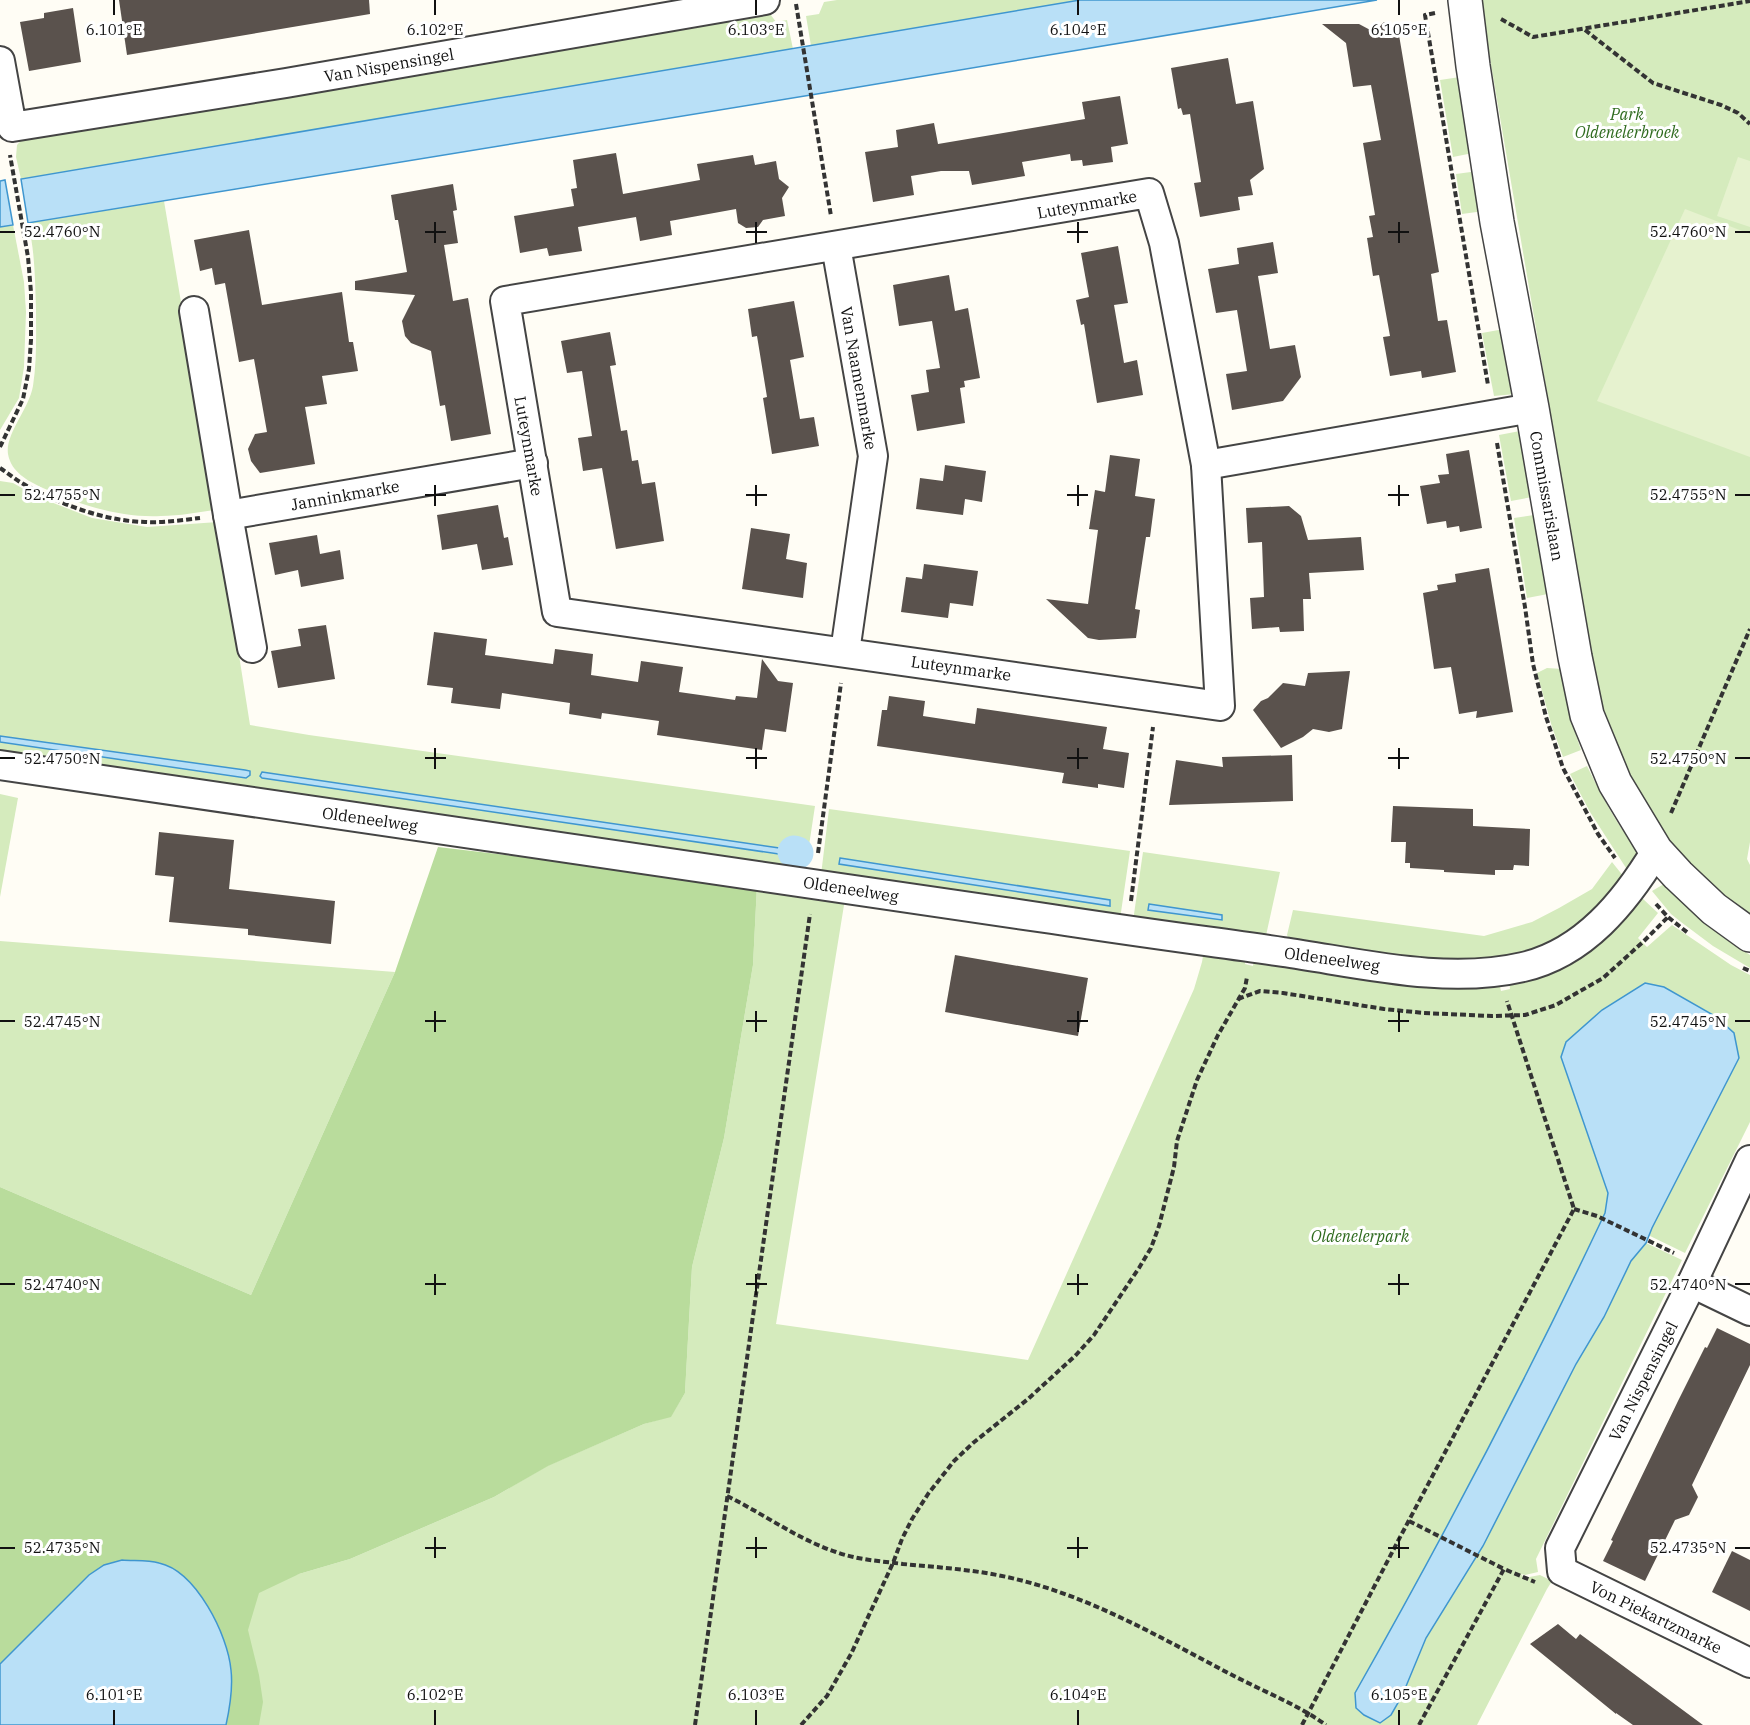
<svg xmlns="http://www.w3.org/2000/svg" width="1750" height="1725" font-family="'IBM Plex Serif',serif">
<style>
.green{fill:#d5ebbd;fill-rule:evenodd}
.forest{fill:#b9dc9c}
.pitch{fill:#e6f2cf}
.water{fill:#b9e0f7;stroke:#3f96cf;stroke-width:1.5}
.lines{fill:none;stroke-linecap:round;stroke-linejoin:round}
.canal{stroke:#b9e0f7;stroke-width:33}
.building{fill:#5a524d}
.minor-casing{stroke:#444;stroke-width:32}
.tertiary-casing{stroke:#444;stroke-width:36}
.path{stroke:#333;stroke-width:4;stroke-dasharray:6 3;stroke-linecap:butt}
.minor{stroke:#fff;stroke-width:28}
.tertiary{stroke:#fff;stroke-width:33}
.ticks{fill:none;stroke:#111;stroke-width:2}
.labels{text-anchor:middle;stroke-width:6;stroke-linejoin:round;paint-order:stroke}
.street-label{font-size:16px;fill:#111;stroke:#fff}
.park-label{font-size:16px;font-style:italic;fill:#2f6b1f;stroke:#fff}
.ticks-label{font-size:15px;text-anchor:middle;fill:#111;stroke:#fff;stroke-width:6;stroke-linejoin:round;paint-order:stroke}
</style>
<rect width="100%" height="100%" fill="#fffdf5"/>
<g class="green">
<path d="M 837,0 L 1080,0 L 811,46 L 806,16 L 819,14 L 824,2 Z"/>
<path d="M 1480,0 L 1750,0 L 1750,842 L 1747,859 L 1750,865 L 1750,916 L 1717,890 L 1697,870 L 1673,845 L 1652,817 L 1616,752 L 1599,698 Z"/>
<path d="M 768,11 L 776,22 L 787,20 L 793,49 L 21,179 L 16,157 L 17,145 L 26,135 Z"/>
<path d="M 1460,77 L 1473,153 L 1453,157 L 1440,80 Z"/>
<path d="M 1478,171 L 1484,211 L 1462,214 L 1456,174 Z"/>
<path d="M 164,201 L 216,510 C 198,512 180,516 161,516 C 120,518 80,505 43,488 C 28,481 11,472 8,454 C 5,434 29,409 33,386 C 37,361 36,334 36,309 C 35,280 35,251 28,223 Z"/>
<path d="M 13,225 L 24,282 L 26,312 L 24,367 L 19,398 L 0,430 L 0,227 Z"/>
<path d="M 1504,329 L 1515,394 L 1494,396 L 1482,333 Z"/>
<path d="M 1520,431 L 1532,497 L 1511,501 L 1499,435 Z"/>
<path d="M 0,481 L 13,483 L 38,497 L 92,518 L 147,527 L 218,522 L 250,725 L 309,735 L 815,806 L 805,872 L 0,756 L 0,742 L 246,778 L 250,774 L 245,770 L 0,736 ZM 262,772 L 793,850 L 794,855 L 792,856 L 262,778 L 260,776 Z"/>
<path d="M 1534,515 L 1548,594 L 1527,598 L 1514,518 Z"/>
<path d="M 1547,668 L 1563,669 C 1564,697 1572,723 1581,750 L 1563,757 L 1552,727 L 1537,673 Z"/>
<path d="M 1587,766 C 1602,796 1617,826 1639,852 L 1628,871 L 1590,812 L 1570,774 Z"/>
<path d="M 0,794 L 18,798 L 0,897 Z"/>
<path d="M 829,809 L 1130,851 L 1120,919 L 821,875 ZM 840,859 L 1110,900 L 1110,905 L 839,863 Z"/>
<path d="M 1143,852 L 1280,872 L 1265,940 L 1133,921 Z"/>
<path d="M 1612,862 L 1624,877 L 1582,924 L 1538,950 L 1481,965 L 1291,944 L 1287,935 L 1293,910 L 1484,936 L 1532,922 L 1559,908 L 1592,889 Z"/>
<path d="M 1664,884 C 1691,910 1718,934 1750,955 L 1750,968 L 1713,946 L 1681,922 L 1671,914 L 1652,891 Z"/>
<path d="M 757,885 L 845,899 L 776,1324 L 1028,1360 L 1194,989 L 1202,962 L 1204,950 L 1245,956 L 1245,964 L 1253,966 L 1254,959 L 1499,982 L 1501,991 L 1510,989 L 1509,981 L 1642,898 L 1658,913 L 1638,938 L 1647,947 L 1672,925 L 1731,965 L 1750,975 L 1750,1122 L 1685,1253 L 1648,1235 L 1646,1243 L 1682,1260 L 1536,1559 L 1538,1572 L 1525,1575 L 1521,1574 L 1524,1578 L 1540,1575 L 1552,1581 L 1547,1589 L 1477,1725 L 0,1725 L 0,1664 L 42,1623 L 299,1574 L 350,1559 L 494,1497 L 547,1466 L 644,1424 L 671,1416 L 685,1393 L 692,1267 L 724,1138 L 753,965 Z"/>
<path d="M 0,941 L 395,972 L 251,1295 L 0,1187 Z"/>
</g>
<path class="forest" d="M 438,847 L 757,885 L 753,965 L 724,1138 L 692,1267 L 685,1393 L 671,1417 L 644,1424 L 548,1466 L 494,1497 L 350,1559 L 299,1574 L 259,1593 L 248,1630 L 259,1675 L 263,1702 L 259,1725 L 226,1725 C 231,1700 236,1673 227,1649 C 222,1632 212,1617 204,1601 L 104,1565 C 80,1581 63,1602 43,1622 C 30,1637 14,1650 0,1664 L 0,1187 L 251,1295 L 395,972 Z"/>
<g class="pitch">
<path d="M 1738,157 L 1750,161 L 1750,227 L 1717,216 Z"/>
<path d="M 1685,209 L 1750,234 L 1750,457 L 1597,401 Z"/>
</g>
<g class="water">
<path d="M 1080,0 L 1377,0 L 823,93 L 28,223 L 21,179 Z"/>
<path d="M 5,180 L 13,225 L 0,227 L 0,181 Z"/>
<path d="M 0,736 L 245,770 L 250,771 L 250,775 L 246,778 L 0,742 Z"/>
<path d="M 262,772 L 793,850 L 794,855 L 792,856 L 262,778 L 260,776 Z"/>
<path d="M 840,858 L 1110,900 L 1110,906 L 839,864 Z"/>
<path d="M 1149,904 L 1222,915 L 1222,920 L 1148,910 Z"/>
<path d="M 1645,983 L 1664,987 L 1715,1016 L 1734,1033 L 1739,1058 L 1652,1228 L 1646,1243 L 1631,1261 L 1604,1317 L 1576,1364 L 1483,1546 L 1426,1638 L 1402,1696 L 1391,1715 L 1380,1723 L 1364,1715 L 1356,1708 L 1355,1693 C 1444,1536 1528,1376 1605,1213 L 1608,1193 L 1561,1057 L 1566,1042 L 1602,1010 Z"/>
<path d="M 122,1560 C 134,1561 148,1560 159,1563 C 196,1571 228,1635 231,1670 C 233,1688 230,1707 226,1725 L 0,1725 L 0,1664 L 89,1575 L 104,1565 Z"/>
</g>
<g class="lines">
<path class="canal" d="M 794,852 L 797,853"/>
</g>
<g class="building">
<path d="M 119,0 L 369,0 L 370,14 L 127,55 Z"/>
<path d="M 73,8 L 81,62 L 29,71 L 20,22 L 44,18 L 44,13 Z"/>
<path d="M 1384,22 L 1399,35 L 1439,272 L 1431,274 L 1438,321 L 1447,320 L 1456,372 L 1422,378 L 1421,371 L 1390,376 L 1383,337 L 1390,336 L 1379,275 L 1373,276 L 1367,238 L 1373,237 L 1369,216 L 1375,215 L 1363,143 L 1381,140 L 1371,85 L 1353,87 L 1346,43 L 1322,24 L 1359,24 L 1374,32 Z"/>
<path d="M 1228,58 L 1236,104 L 1253,101 L 1264,169 L 1250,180 L 1253,195 L 1238,197 L 1240,210 L 1200,217 L 1194,183 L 1201,182 L 1190,114 L 1183,115 L 1181,108 L 1178,109 L 1171,68 Z"/>
<path d="M 1120,96 L 1128,144 L 1111,147 L 1113,162 L 1083,166 L 1082,160 L 1071,161 L 1070,154 L 1022,162 L 1025,176 L 972,185 L 969,171 L 941,171 L 911,176 L 914,195 L 873,202 L 865,152 L 898,147 L 896,130 L 934,123 L 938,144 L 1085,119 L 1082,102 Z"/>
<path d="M 616,153 L 623,194 L 700,180 L 697,164 L 753,155 L 755,165 L 776,161 L 779,179 L 789,187 L 782,198 L 785,216 L 763,220 L 758,227 L 746,228 L 738,223 L 736,209 L 670,221 L 672,235 L 640,241 L 636,217 L 578,227 L 582,251 L 549,256 L 547,248 L 520,253 L 514,216 L 574,206 L 571,189 L 577,188 L 573,160 Z"/>
<path d="M 453,184 L 457,210 L 453,211 L 458,243 L 444,245 L 453,301 L 468,298 L 491,434 L 451,441 L 445,405 L 440,406 L 431,351 L 411,343 L 405,336 L 402,321 L 415,295 L 355,290 L 355,281 L 407,272 L 398,220 L 395,220 L 391,195 Z"/>
<path d="M 249,230 L 262,305 L 342,292 L 349,342 L 353,342 L 358,371 L 322,376 L 327,404 L 305,407 L 315,464 L 260,473 L 251,461 L 248,449 L 255,434 L 267,432 L 254,359 L 239,362 L 225,283 L 215,285 L 212,268 L 200,271 L 194,240 Z"/>
<path d="M 1273,242 L 1278,273 L 1258,276 L 1270,349 L 1295,345 L 1301,377 L 1283,401 L 1232,410 L 1226,374 L 1247,371 L 1237,310 L 1216,313 L 1208,269 L 1239,264 L 1237,248 Z"/>
<path d="M 1118,246 L 1128,303 L 1114,305 L 1124,363 L 1137,360 L 1143,395 L 1097,403 L 1084,324 L 1081,325 L 1076,300 L 1089,297 L 1081,253 Z"/>
<path d="M 949,275 L 955,311 L 968,308 L 980,378 L 964,381 L 965,387 L 960,388 L 965,423 L 917,431 L 911,395 L 929,392 L 926,370 L 940,368 L 932,321 L 899,326 L 893,285 Z"/>
<path d="M 794,301 L 804,357 L 790,360 L 800,419 L 814,417 L 819,446 L 772,454 L 763,398 L 767,397 L 757,336 L 752,337 L 748,309 Z"/>
<path d="M 610,332 L 616,365 L 610,366 L 621,431 L 627,430 L 632,461 L 638,460 L 642,484 L 655,482 L 664,541 L 616,549 L 602,468 L 583,471 L 578,438 L 592,436 L 582,371 L 567,373 L 561,341 Z"/>
<path d="M 1469,450 L 1482,528 L 1460,532 L 1459,526 L 1447,528 L 1446,521 L 1427,524 L 1420,486 L 1440,483 L 1438,475 L 1449,474 L 1446,454 Z"/>
<path d="M 1110,455 L 1140,459 L 1135,496 L 1155,499 L 1150,537 L 1146,537 L 1135,609 L 1140,610 L 1136,638 L 1099,640 L 1088,638 L 1046,599 L 1088,604 L 1098,530 L 1089,529 L 1095,490 L 1105,492 Z"/>
<path d="M 945,465 L 986,471 L 982,502 L 965,499 L 963,515 L 916,509 L 920,478 L 943,481 Z"/>
<path d="M 498,505 L 504,538 L 508,537 L 513,565 L 482,570 L 477,544 L 442,550 L 437,515 Z"/>
<path d="M 1289,506 L 1301,516 L 1308,540 L 1361,537 L 1364,570 L 1309,573 L 1311,599 L 1303,599 L 1304,631 L 1280,632 L 1279,627 L 1252,629 L 1250,598 L 1264,597 L 1262,542 L 1248,543 L 1246,508 Z"/>
<path d="M 751,528 L 790,534 L 786,559 L 807,563 L 803,598 L 742,589 Z"/>
<path d="M 317,535 L 320,554 L 340,550 L 344,579 L 301,587 L 298,570 L 275,575 L 269,543 Z"/>
<path d="M 924,564 L 978,571 L 973,606 L 950,603 L 948,618 L 901,612 L 906,577 L 922,579 Z"/>
<path d="M 1489,568 L 1513,712 L 1476,718 L 1477,711 L 1459,714 L 1451,667 L 1434,669 L 1423,593 L 1438,590 L 1437,585 L 1456,582 L 1455,574 Z"/>
<path d="M 326,625 L 335,679 L 278,688 L 271,651 L 301,646 L 298,629 Z"/>
<path d="M 434,632 L 487,639 L 485,655 L 553,664 L 555,649 L 593,654 L 591,675 L 638,682 L 641,661 L 683,667 L 679,692 L 735,700 L 736,696 L 757,698 L 762,659 L 778,681 L 793,683 L 786,732 L 765,729 L 762,750 L 657,735 L 659,721 L 602,713 L 601,719 L 569,714 L 570,703 L 502,693 L 500,709 L 451,703 L 453,688 L 427,685 Z"/>
<path d="M 1350,671 L 1342,729 L 1329,732 L 1313,729 L 1303,737 L 1281,748 L 1253,710 L 1261,701 L 1268,698 L 1283,683 L 1305,686 L 1308,673 Z"/>
<path d="M 889,696 L 925,701 L 923,716 L 975,724 L 977,708 L 1107,727 L 1103,749 L 1129,753 L 1124,788 L 1098,784 L 1098,788 L 1062,783 L 1064,773 L 877,746 L 882,710 L 887,710 Z"/>
<path d="M 1292,755 L 1293,801 L 1169,805 L 1176,760 L 1223,767 L 1222,757 Z"/>
<path d="M 1393,806 L 1473,809 L 1473,826 L 1530,829 L 1529,866 L 1514,865 L 1513,870 L 1495,870 L 1495,875 L 1444,872 L 1444,870 L 1410,868 L 1410,863 L 1405,863 L 1406,842 L 1391,842 Z"/>
<path d="M 159,832 L 234,840 L 229,889 L 335,901 L 331,944 L 248,935 L 248,929 L 169,922 L 174,877 L 155,875 Z"/>
<path d="M 955,955 L 1088,978 L 1078,1036 L 945,1012 Z"/>
<path d="M 1717,1328 L 1750,1344 L 1750,1365 L 1692,1485 L 1698,1497 L 1689,1515 L 1675,1520 L 1645,1581 L 1603,1561 L 1613,1541 L 1611,1540 L 1678,1401 L 1705,1347 L 1707,1348 Z"/>
<path d="M 1732,1551 L 1750,1560 L 1750,1611 L 1712,1592 Z"/>
<path d="M 1558,1624 L 1576,1639 L 1580,1634 L 1703,1725 L 1633,1725 L 1616,1713 L 1616,1714 L 1530,1644 Z"/>
</g>
<g class="lines">
<g class="minor-casing">
<g id="minor">
<path d="M 0,61 L 12,127 L 286,83 L 765,0"/>
<path d="M 1149,193 L 1164,243 L 1206,465 L 1220,706 L 557,612 L 505,301 Z"/>
<path d="M 836,246 L 873,456 L 845,652"/>
<path d="M 194,311 L 228,515 L 252,648"/>
<path d="M 1206,465 L 1532,408"/>
<path d="M 228,515 L 533,463"/>
<path d="M 0,765 C 350,817 701,867 1052,919 C 1129,931 1206,941 1283,952 C 1360,963 1446,985 1523,967 C 1584,953 1625,902 1656,851"/>
<path d="M 1750,1160 L 1692,1283 L 1560,1548 L 1562,1571 L 1750,1663"/>
<path d="M 1692,1283 L 1750,1311"/>
</g>
</g>
<g class="tertiary-casing">
<path id="tertiary" d="M 1465,0 L 1473,66 L 1497,222 L 1532,408 L 1575,657 L 1587,715 L 1615,783 L 1656,851 L 1678,875 L 1714,909 L 1750,935"/>
</g>
<g class="path">
<path d="M 796,4 L 831,216"/>
<path d="M 1435,13 L 1425,15 L 1488,385"/>
<path d="M 1501,19 L 1533,37 L 1750,1"/>
<path d="M 1585,30 L 1653,83 L 1721,105 L 1738,113 L 1750,124"/>
<path d="M 1497,443 L 1525,607 L 1533,664 L 1546,717 L 1563,768 L 1598,834 L 1615,858"/>
<path d="M 0,447 L 23,399 L 29,369 L 31,340 L 31,292 L 28,257 L 10,155"/>
<path d="M 0,468 C 9,474 17,481 27,486 C 62,505 105,521 145,522 C 163,523 182,520 200,518"/>
<path d="M 1671,813 L 1750,629"/>
<path d="M 818,853 L 841,683"/>
<path d="M 1131,901 L 1153,727"/>
<path d="M 1656,904 L 1668,917 L 1688,933"/>
<path d="M 1743,968 L 1750,971"/>
<path d="M 1238,999 L 1260,991 L 1283,993 L 1384,1009 L 1424,1013 L 1492,1016 L 1525,1015 L 1556,1005 L 1603,978 L 1643,942 L 1668,917"/>
<path d="M 1574,1209 L 1597,1216 L 1674,1253"/>
<path d="M 727,1496 C 764,1514 797,1539 836,1552 C 858,1560 880,1561 903,1564 C 934,1567 966,1569 997,1575 C 1082,1591 1159,1637 1234,1676 C 1265,1692 1298,1705 1326,1725"/>
<path d="M 1409,1521 L 1504,1569"/>
<path d="M 695,1725 L 810,914"/>
<path d="M 801,1725 L 827,1696 L 851,1654 L 893,1563 L 902,1539 L 912,1519 L 928,1494 L 954,1461 L 973,1443 L 1028,1399 L 1076,1355 L 1094,1335 L 1139,1268 L 1151,1248 L 1159,1226 L 1174,1167 L 1177,1141 L 1197,1080 L 1218,1035 L 1245,988 L 1247,977"/>
<path d="M 1302,1725 L 1398,1541 L 1574,1209 L 1507,1001"/>
<path d="M 1419,1725 L 1504,1569 L 1535,1582"/>
</g>
<use href="#minor" class="minor"/>
<use href="#tertiary" class="tertiary"/>
</g>
<path class="ticks" d="M 114,0 L 114,15M 435,0 L 435,15M 756,0 L 756,15M 1078,0 L 1078,15M 1399,0 L 1399,15M 435,222 L 435,243M 756,222 L 756,243M 1078,222 L 1078,243M 1399,222 L 1399,243M 0,232 L 15,232M 425,232 L 446,232M 746,232 L 767,232M 1067,232 L 1088,232M 1388,232 L 1409,232M 1735,232 L 1750,232M 435,485 L 435,506M 756,485 L 756,506M 1078,485 L 1078,506M 1399,485 L 1399,506M 0,495 L 15,495M 425,495 L 446,495M 746,495 L 767,495M 1067,495 L 1088,495M 1388,495 L 1409,495M 1735,495 L 1750,495M 435,748 L 435,769M 756,748 L 756,769M 1078,748 L 1078,769M 1399,748 L 1399,769M 0,758 L 15,758M 425,758 L 446,758M 746,758 L 767,758M 1067,758 L 1088,758M 1388,758 L 1409,758M 1735,758 L 1750,758M 435,1011 L 435,1032M 756,1011 L 756,1032M 1078,1011 L 1078,1032M 1399,1011 L 1399,1032M 0,1021 L 15,1021M 425,1021 L 446,1021M 746,1021 L 767,1021M 1067,1021 L 1088,1021M 1388,1021 L 1409,1021M 1735,1021 L 1750,1021M 435,1274 L 435,1295M 756,1274 L 756,1295M 1078,1274 L 1078,1295M 1399,1274 L 1399,1295M 0,1284 L 15,1284M 425,1284 L 446,1284M 746,1284 L 767,1284M 1067,1284 L 1088,1284M 1388,1284 L 1409,1284M 1735,1284 L 1750,1284M 435,1537 L 435,1558M 756,1537 L 756,1558M 1078,1537 L 1078,1558M 1399,1537 L 1399,1558M 0,1548 L 15,1548M 425,1548 L 446,1548M 746,1548 L 767,1548M 1067,1548 L 1088,1548M 1388,1548 L 1409,1548M 1735,1548 L 1750,1548M 114,1710 L 114,1725M 435,1710 L 435,1725M 756,1710 L 756,1725M 1078,1710 L 1078,1725M 1399,1710 L 1399,1725"/>
<g class="labels">
<g class="street-label">
<text transform="translate(389 65) rotate(-10)" y="6">Van Nispensingel</text>
<text transform="translate(1087 204) rotate(-10)" y="6">Luteynmarke</text>
<text transform="translate(859 378) rotate(80)" y="6">Van Naamenmarke</text>
<text transform="translate(529 446) rotate(80)" y="6">Luteynmarke</text>
<text transform="translate(345 495) rotate(-10)" y="6">Janninkmarke</text>
<text transform="translate(1547 496) rotate(80)" y="6">Commissarislaan</text>
<text transform="translate(961 668) rotate(8)" y="6">Luteynmarke</text>
<text transform="translate(370 819) rotate(8)" y="6">Oldeneelweg</text>
<text transform="translate(851 889) rotate(9)" y="6">Oldeneelweg</text>
<text transform="translate(1332 959) rotate(8)" y="6">Oldeneelweg</text>
<text transform="translate(1643 1381) rotate(-63)" y="6">Van Nispensingel</text>
<text transform="translate(1656 1617) rotate(26)" y="6">Von Piekartzmarke</text>
</g>
<g class="park-label">
<text x="1627" y="120">Park<tspan x="1627" dy="18">Oldenelerbroek</tspan></text>
<text x="1360" y="1242">Oldenelerpark</text>
</g>
</g>
<g class="ticks-label">
<text x="114" y="35">6.101°E</text>
<text x="435" y="35">6.102°E</text>
<text x="756" y="35">6.103°E</text>
<text x="1078" y="35">6.104°E</text>
<text x="1399" y="35">6.105°E</text>
<text x="62" y="237">52.4760°N</text>
<text x="1688" y="237">52.4760°N</text>
<text x="62" y="500">52.4755°N</text>
<text x="1688" y="500">52.4755°N</text>
<text x="62" y="764">52.4750°N</text>
<text x="1688" y="764">52.4750°N</text>
<text x="62" y="1027">52.4745°N</text>
<text x="1688" y="1027">52.4745°N</text>
<text x="62" y="1290">52.4740°N</text>
<text x="1688" y="1290">52.4740°N</text>
<text x="62" y="1553">52.4735°N</text>
<text x="1688" y="1553">52.4735°N</text>
<text x="114" y="1700">6.101°E</text>
<text x="435" y="1700">6.102°E</text>
<text x="756" y="1700">6.103°E</text>
<text x="1078" y="1700">6.104°E</text>
<text x="1399" y="1700">6.105°E</text>
</g>
</svg>
